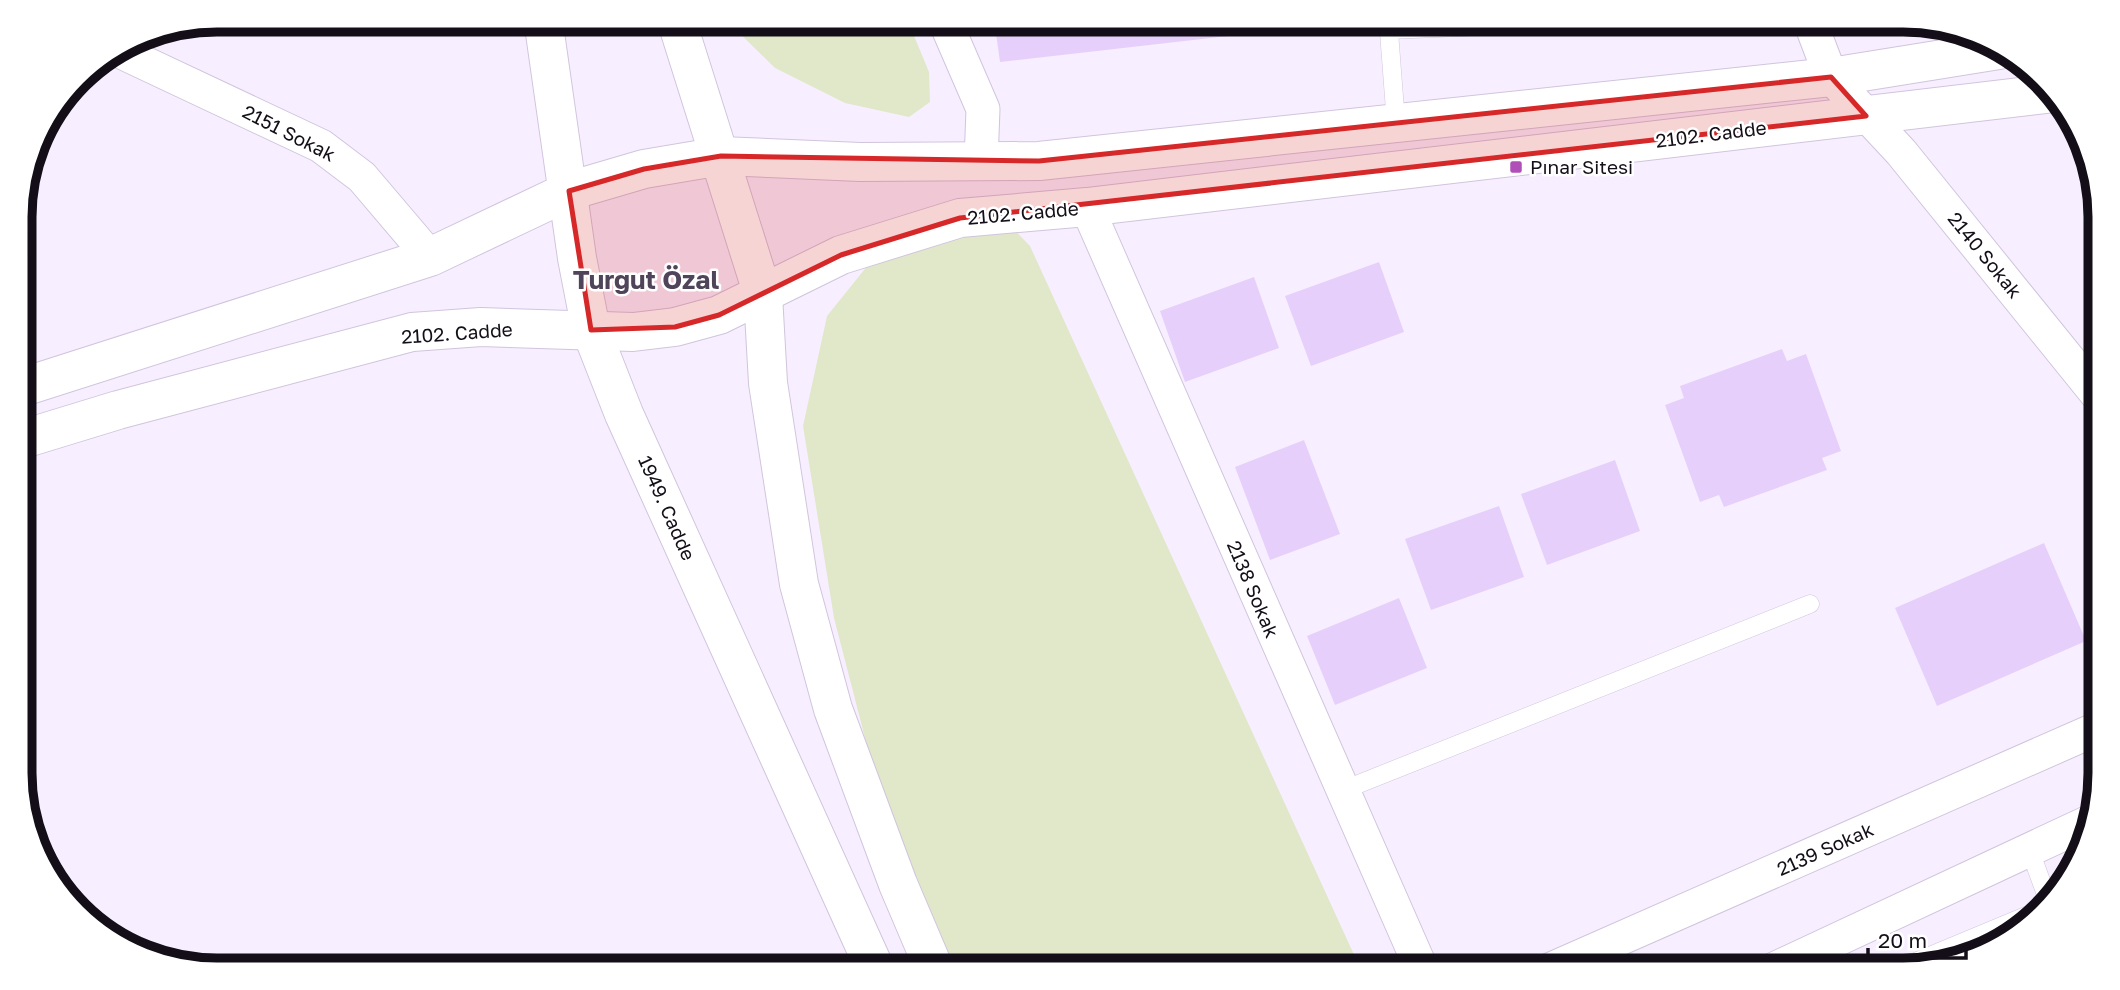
<svg xmlns="http://www.w3.org/2000/svg" width="2120" height="990" font-family="'Golos Text',sans-serif">
<style>
.green{fill:#e1e8c9}
.building{fill:#e6d0fb}
.lines{fill:none;stroke-linecap:round;stroke-linejoin:round}
.service-casing{stroke:#d1c4dd;stroke-width:19}
.minor-casing{stroke:#d1c4dd;stroke-width:35}
.tertiary-casing{stroke:#d1c4dd;stroke-width:40}
.service{stroke:#fff;stroke-width:18}
.minor{stroke:#fff;stroke-width:33}
.tertiary{stroke:#fff;stroke-width:38}
.marked{fill:#d62828;fill-opacity:0.2;stroke:#d62828;stroke-width:5;stroke-linejoin:round}
.poi-dot{fill:#b04fb7;stroke:#fff;stroke-width:2.5}
.labels{text-anchor:middle;stroke-width:5;stroke-linejoin:round;paint-order:stroke}
.street-label{font-size:19px;fill:#130e17;stroke:#fff}
.poi-label{font-size:19px;fill:#130e17;stroke:#fff;text-anchor:start}
.district-label{font-size:26px;font-weight:bold;fill:#4f4459;stroke:#fff}
.rim{fill:none;stroke:#130e17;stroke-width:9}
</style>
<rect width="100%" height="100%" fill="#f7efff"/>
<g class="green">
<path d="M 725,19 L 907,19 L 929,72 L 930,102 L 909,117 L 845,103 L 775,68 Z"/>
<path d="M 1004,219 L 1030,246 L 1361,970 L 953,971 L 872,765 L 834,618 L 803,426 L 827,316 L 868,265 Z"/>
</g>
<g class="building">
<path d="M 994,19 L 1280,19 L 1281,30 L 1000,62 Z"/>
<path d="M 54,110 L 55,111 L 34,151 L 40,129 Z"/>
<path d="M 1379,262 L 1404,332 L 1311,366 L 1285,296 Z"/>
<path d="M 1254,277 L 1279,348 L 1185,382 L 1160,311 Z"/>
<path d="M 1782,349 L 1787,361 L 1806,354 L 1841,451 L 1822,458 L 1827,470 L 1724,507 L 1719,495 L 1700,502 L 1665,405 L 1684,398 L 1680,386 Z"/>
<path d="M 1304,440 L 1340,534 L 1270,560 L 1235,467 Z"/>
<path d="M 1615,460 L 1640,531 L 1547,565 L 1521,494 Z"/>
<path d="M 1499,506 L 1524,577 L 1431,610 L 1405,539 Z"/>
<path d="M 2044,543 L 2086,641 L 1937,706 L 1895,608 Z"/>
<path d="M 1399,598 L 1427,668 L 1335,705 L 1307,636 Z"/>
</g>
<g class="lines">
<g class="service-casing">
<g id="service">
<path d="M 1388,19 L 1396,123"/>
<path d="M 1388,30 L 1650,19"/>
<path d="M 1341,791 L 1810,604"/>
<path d="M 2029,848 L 2047,897"/>
<path d="M 1896,970 L 2033,913"/>
</g>
</g>
<g class="minor-casing">
<g id="minor">
<path d="M 944,19 L 983,109 L 981,162"/>
<path d="M 1809,19 L 1831,77 L 1901,152 L 2100,398"/>
<path d="M 117,50 L 321,146 L 362,177 L 430,257"/>
<path d="M 1087,207 L 1422,970"/>
<path d="M 1549,970 L 2101,727"/>
<path d="M 1772,970 L 2091,821"/>
</g>
</g>
<g class="tertiary-casing">
<g id="tertiary">
<path d="M 543,19 L 577,258 L 591,330 L 624,414 L 876,971"/>
<path d="M 676,19 L 763,295 L 768,383 L 799,584 L 833,709 L 898,884 L 935,971"/>
<path d="M 20,388 L 430,257 L 569,191 L 644,169 L 721,156 L 860,162 L 1039,161 L 1831,77 L 1999,50"/>
<path d="M 20,440 L 118,410 L 412,332 L 481,327 L 633,332 L 675,327 L 719,315 L 841,255 L 960,218 L 1087,207 L 2055,93"/>
</g>
</g>
<use href="#service" class="service"/>
<use href="#minor" class="minor"/>
<use href="#tertiary" class="tertiary"/>
</g>
<path class="marked" d="M 1831,77 L 1866,116 L 960,218 L 841,255 L 719,315 L 675,327 L 591,330 L 569,191 L 644,169 L 721,156 L 1039,161 Z"/>
<rect class="poi-dot" x="1509" y="160" width="14" height="14" rx="3.5"/>
<g class="labels">
<g class="street-label">
<text transform="translate(289 133) rotate(27)" y="7">2151 Sokak</text>
<text transform="translate(1711 134) rotate(-7)" y="7">2102. Cadde</text>
<text transform="translate(1023 213) rotate(-5)" y="7">2102. Cadde</text>
<text transform="translate(1985 255) rotate(51)" y="7">2140 Sokak</text>
<text transform="translate(457 333) rotate(-4)" y="7">2102. Cadde</text>
<text transform="translate(667 508) rotate(66)" y="7">1949. Cadde</text>
<text transform="translate(1253 589) rotate(67)" y="7">2138 Sokak</text>
<text transform="translate(1825 849) rotate(-24)" y="7">2139 Sokak</text>
</g>
<g class="poi-label">
<text x="1530" y="174">Pınar Sitesi</text>
</g>
<g class="district-label">
<text x="646" y="289">Turgut Özal</text>
</g>
</g>
<path d="M0 0H2120V990H0ZM217 32H1903A185 185 0 0 1 2088 217V773A185 185 0 0 1 1903 958H217A185 185 0 0 1 32 773V217A185 185 0 0 1 217 32Z" fill="#fff" fill-rule="evenodd"/>
<path class="rim" d="M217 32H1903A185 185 0 0 1 2088 217V773A185 185 0 0 1 1903 958H217A185 185 0 0 1 32 773V217A185 185 0 0 1 217 32Z"/>
<path d="M1868 948v10h98v-10" fill="none" stroke="#130e17" stroke-width="3.5"/>
<text x="1878" y="948" font-size="21" fill="#130e17" stroke="#ffffff" stroke-width="5" paint-order="stroke">20 m</text>
</svg>
